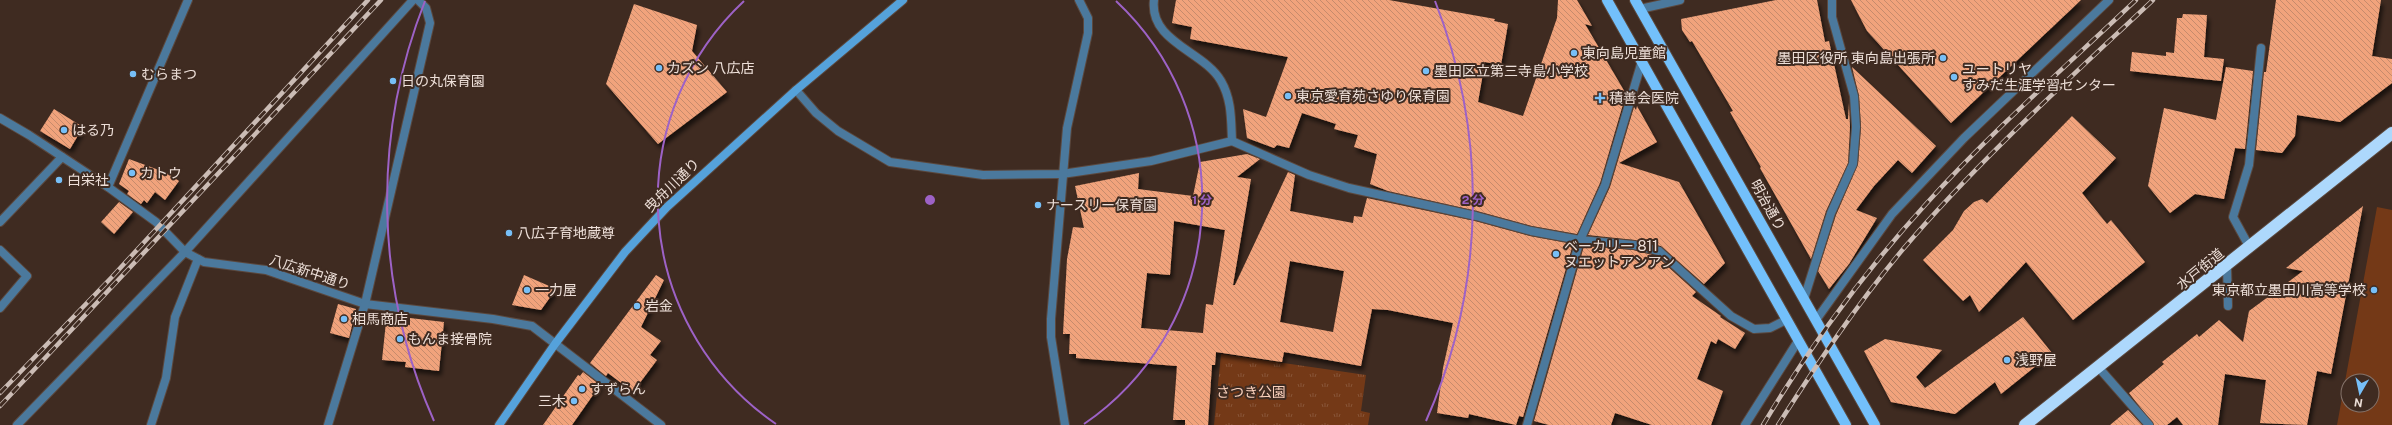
<svg xmlns="http://www.w3.org/2000/svg" width="2392" height="425" font-family="'Public Sans','Noto Sans JP',sans-serif">
<style>
.green{fill:#743917;fill-rule:evenodd}
.park{fill:url(#park-tufts)}
.building{fill:url(#building-back-hatch);fill-rule:evenodd;filter:url(#shadow)}
.lines{fill:none;stroke-linecap:round;stroke-linejoin:round}
.street-casing{stroke:#5b483e;stroke-width:10}
.secondary-casing{stroke:#5b483e;stroke-width:10}
.primary-casing{stroke:#5b483e;stroke-width:12}
.highway-casing{stroke:#5b483e;stroke-width:14}
.street{stroke:#4b799d;stroke-width:8}
.secondary{stroke:#55a2db;stroke-width:8}
.primary{stroke:#73c0fb;stroke-width:10}
.highway{stroke:#add8fc;stroke-width:12}
.rail-casing{stroke:#cbbcb5;stroke-width:4.5}
.rail{stroke:#3f2b21;stroke-width:3;stroke-dasharray:9;stroke-linecap:butt}
.ring{fill:none;stroke:#9d62c6;stroke-width:2}
.poi-dot{fill:#77bff7;stroke:#3f2b21;stroke-width:1.5}
.labels{text-anchor:middle;stroke-width:4;stroke-linejoin:round;paint-order:stroke}
.poi-label{font-size:14px;fill:#eddfd8;stroke:#3f2b21;text-anchor:start}
.street-label{font-size:14px;fill:#eddfd8;stroke:#3f2b21}
.park-label{font-size:14px;fill:#fad0bb;stroke:#3f2b21}
.centre{fill:#9d62c6;stroke:#3f2b21;stroke-width:2}
.ring-label{font-size:12px;text-anchor:middle;font-weight:bold;fill:#9d62c6;stroke:#3f2b21;stroke-width:4;stroke-linejoin:round;paint-order:stroke}
</style>
<defs>
<pattern id="park-tufts" width="24" height="20" patternUnits="userSpaceOnUse"><rect width="24" height="20" fill="#743917"/><path d="M3 7l-1-3M5 7V3M7 7l1-3M15 17l-1-3M17 17v-4M19 17l1-3" fill="none" stroke="#885538"/></pattern>
<pattern id="building-back-hatch" width="6" height="6" patternUnits="userSpaceOnUse"><rect width="6" height="6" fill="#f1a37b"/><path d="M-1 5l2 2M0 0l6 6M5-1l2 2" fill="none" stroke="#c68b6c"/></pattern>
<filter id="shadow"><feDropShadow dx="2.5" dy="4.5" stdDeviation="2" flood-color="#0009"/></filter>
</defs>
<rect width="100%" height="100%" fill="#3f2b21"/>
<path class="green" d="M 2377,207 L 2392,210 L 2392,425 L 2337,425 ZM 2348,381 L 2372,381 L 2372,405 L 2348,405 Z"/>
<path class="park" d="M 1221,354 L 1366,375 L 1361,411 L 1370,413 L 1368,425 L 1214,425 Z"/>
<g class="building">
<path d="M 1176,0 L 1389,0 L 1495,19 L 1494,21 L 1508,24 L 1501,65 L 1485,62 L 1478,102 L 1523,116 L 1557,18 L 1558,0 L 1577,0 L 1592,26 L 1585,24 L 1626,94 L 1600,183 L 1577,234 L 1532,226 L 1477,211 L 1388,191 L 1370,184 L 1377,154 L 1354,147 L 1358,135 L 1334,129 L 1336,124 L 1302,113 L 1289,148 L 1277,145 L 1274,148 L 1247,138 L 1243,109 L 1266,117 L 1288,57 L 1190,39 L 1192,27 L 1172,23 Z"/>
<path d="M 1776,0 L 1817,0 L 1825,42 L 1829,41 L 1846,119 L 1848,119 L 1849,103 L 1850,127 L 1848,163 L 1826,211 L 1811,259 L 1760,168 L 1761,167 L 1730,112 L 1733,111 L 1692,41 L 1690,42 L 1682,30 L 1681,19 Z"/>
<path d="M 1851,0 L 2081,0 L 1951,123 L 1867,31 Z"/>
<path d="M 2276,0 L 2381,0 L 2372,56 L 2392,59 L 2392,83 L 2340,122 L 2297,115 L 2295,136 L 2282,153 L 2256,150 L 2264,72 L 2266,72 Z"/>
<path d="M 634,4 L 697,25 L 692,51 L 727,92 L 658,144 L 606,84 Z"/>
<path d="M 2183,14 L 2207,15 L 2204,57 L 2224,59 L 2221,81 L 2130,71 L 2132,52 L 2166,56 L 2166,52 L 2174,53 L 2177,18 L 2182,18 Z"/>
<path d="M 1852,67 L 1936,146 L 1912,173 L 1898,160 L 1874,186 L 1856,210 L 1877,218 L 1849,264 L 1829,289 L 1818,271 L 1836,215 L 1858,164 L 1861,127 L 1859,96 Z"/>
<path d="M 2226,67 L 2253,71 L 2245,149 L 2235,148 L 2224,199 L 2195,194 L 2170,213 L 2148,186 L 2164,108 L 2216,120 Z"/>
<path d="M 1637,106 L 1657,142 L 1619,163 L 1679,182 L 1725,263 L 1704,284 L 1661,246 L 1635,240 L 1588,235 L 1610,187 L 1634,107 L 1636,110 Z"/>
<path d="M 54,109 L 83,127 L 70,149 L 40,131 Z"/>
<path d="M 2072,116 L 2116,158 L 2082,193 L 2107,224 L 2111,220 L 2145,262 L 2073,320 L 2026,262 L 1979,312 L 1970,295 L 1963,301 L 1923,260 L 1953,230 L 1964,211 L 1974,202 L 1982,199 L 1987,203 Z"/>
<path d="M 1247,154 L 1260,159 L 1237,177 L 1251,179 L 1233,285 L 1235,285 L 1288,172 L 1295,175 L 1290,211 L 1353,223 L 1354,216 L 1362,217 L 1367,198 L 1475,221 L 1530,236 L 1573,244 L 1523,417 L 1519,416 L 1516,425 L 1469,414 L 1468,418 L 1437,413 L 1443,368 L 1453,323 L 1388,310 L 1372,309 L 1361,366 L 1284,352 L 1282,362 L 1216,352 L 1215,365 L 1212,365 L 1208,425 L 1185,425 L 1185,420 L 1173,420 L 1177,366 L 1076,358 L 1076,354 L 1069,354 L 1070,334 L 1063,334 L 1067,259 L 1073,227 L 1084,228 L 1075,186 L 1139,173 L 1138,189 L 1193,196 L 1200,162 ZM 1174,221 L 1225,230 L 1213,305 L 1206,304 L 1203,333 L 1141,328 L 1147,273 L 1170,275 ZM 1290,261 L 1344,271 L 1333,332 L 1280,322 Z"/>
<path d="M 129,159 L 167,173 L 179,181 L 165,200 L 155,192 L 147,203 L 144,200 L 141,204 L 127,194 L 129,191 L 119,184 Z"/>
<path d="M 119,202 L 133,212 L 114,234 L 101,222 Z"/>
<path d="M 2363,206 L 2331,374 L 2317,371 L 2307,425 L 2260,423 L 2266,380 L 2225,374 L 2218,425 L 2183,425 L 2177,417 L 2167,425 L 2154,425 L 2129,393 L 2164,364 L 2162,362 L 2197,334 L 2199,337 L 2219,320 L 2243,342 L 2249,311 L 2303,271 L 2286,268 Z"/>
<path d="M 1584,246 L 1633,250 L 1656,256 L 1696,292 L 1692,296 L 1721,316 L 1720,317 L 1745,333 L 1735,349 L 1718,339 L 1716,344 L 1711,341 L 1697,379 L 1723,391 L 1711,425 L 1652,425 L 1615,413 L 1611,425 L 1549,425 L 1534,421 Z"/>
<path d="M 524,275 L 556,289 L 541,310 L 512,305 Z"/>
<path d="M 656,275 L 664,280 L 641,327 L 661,341 L 650,355 L 657,360 L 633,392 L 608,373 L 606,376 L 590,363 Z"/>
<path d="M 338,304 L 356,309 L 349,338 L 330,333 Z"/>
<path d="M 2023,317 L 2052,353 L 2001,394 L 1995,382 L 1955,414 L 1891,402 L 1864,351 L 1885,339 L 1942,350 L 1916,377 L 1925,388 Z"/>
<path d="M 410,318 L 444,322 L 439,371 L 405,367 L 406,362 L 382,360 L 386,322 L 410,325 Z"/>
<path d="M 583,372 L 600,385 L 572,425 L 543,425 L 578,375 L 580,376 Z"/>
<path d="M 2128,410 L 2142,425 L 2110,425 Z"/>
</g>
<g class="lines">
<g class="street-casing">
<g id="street">
<path d="M 1154,0 C 1149,42 1204,51 1221,81 C 1232,100 1231,120 1232,141"/>
<path d="M 1640,9 L 1680,0"/>
<path d="M 796,90 L 816,113 L 838,131 L 890,162 L 983,175 L 1062,174 L 1151,161 L 1232,141 L 1309,175 L 1349,188 L 1476,216 L 1531,231 L 1580,240 L 1634,245 L 1659,251 L 1731,316 L 1754,329 L 1770,328 L 1786,320"/>
<path d="M 0,118 L 29,135 L 108,187 L 156,222 L 185,252 L 204,262 L 266,270 L 365,304 L 493,319 L 532,326 L 661,425"/>
<path d="M 108,187 L 188,0"/>
<path d="M 0,222 L 62,157"/>
<path d="M 2250,248 L 2233,217 L 2249,165 L 2261,48"/>
<path d="M 0,250 L 27,276 L 0,308"/>
<path d="M 2227,266 L 2228,306"/>
<path d="M 1804,299 L 1831,213 L 1853,164 L 1856,127 L 1854,96 L 1832,17 L 1832,0"/>
<path d="M 1816,320 L 1892,214 L 1964,138 L 2109,0"/>
<path d="M 2099,368 L 2149,425"/>
<path d="M 17,425 L 185,252 L 413,0"/>
<path d="M 151,425 L 166,378 L 175,317 L 198,259"/>
<path d="M 328,425 L 365,304 L 430,23 L 426,8 L 418,0"/>
<path d="M 1065,425 L 1051,337 L 1051,319 L 1067,128 L 1088,33 L 1088,18 L 1079,0"/>
<path d="M 1527,425 L 1580,240 L 1605,185 L 1642,61"/>
<path d="M 1745,425 L 1798,341"/>
</g>
</g>
<g class="secondary-casing">
<path id="secondary" d="M 499,425 L 555,344 L 625,252 L 667,207 L 796,90 L 903,0"/>
</g>
<g class="primary-casing">
<g id="primary">
<path d="M 1607,0 L 1846,425"/>
<path d="M 1635,0 L 1875,425"/>
</g>
</g>
<g class="highway-casing">
<path id="highway" d="M 2025,425 L 2392,133"/>
</g>
<use href="#street" class="street"/>
<use href="#secondary" class="secondary"/>
<use href="#primary" class="primary"/>
<use href="#highway" class="highway"/>
<g class="rail-casing">
<g id="rail">
<path d="M 0,393 L 111,278 L 368,0"/>
<path d="M 0,406 L 381,0"/>
<path d="M 1763,425 C 1810,346 1864,272 1926,204 C 1991,132 2065,67 2136,0"/>
<path d="M 1778,425 C 1817,364 1857,304 1904,248 C 1980,159 2068,80 2153,0"/>
</g>
</g>
<use href="#rail" class="rail"/>
</g>
<g class="ring">
<path d="M776 424A272 272 0 0 1 744 1M1116 1A272 272 0 0 1 1084 424"/>
<path d="M434 421A543 543 0 0 1 425 1M1435 1A543 543 0 0 1 1426 421"/>
</g>
<g class="poi-dot">
<circle cx="1574" cy="53" r="4"/>
<circle cx="1943" cy="58" r="4"/>
<circle cx="659" cy="68" r="4"/>
<circle cx="1426" cy="71" r="4"/>
<circle cx="133" cy="74" r="4"/>
<circle cx="1954" cy="77" r="4"/>
<circle cx="393" cy="81" r="4"/>
<circle cx="1288" cy="96" r="4"/>
<path d="M1598 92h4v4h4v4h-4v4h-4v-4h-4v-4h4z"/>
<circle cx="64" cy="130" r="4"/>
<circle cx="132" cy="173" r="4"/>
<circle cx="59" cy="180" r="4"/>
<circle cx="1038" cy="205" r="4"/>
<circle cx="509" cy="233" r="4"/>
<circle cx="1556" cy="254" r="4"/>
<circle cx="527" cy="290" r="4"/>
<circle cx="2374" cy="290" r="4"/>
<circle cx="637" cy="306" r="4"/>
<circle cx="344" cy="319" r="4"/>
<circle cx="400" cy="339" r="4"/>
<circle cx="2007" cy="360" r="4"/>
<circle cx="582" cy="389" r="4"/>
<circle cx="574" cy="401" r="4"/>
</g>
<g class="labels">
<g class="poi-label">
<text x="1582" y="58">東向島児童館</text>
<text x="1935" y="63" text-anchor="end">墨田区役所 東向島出張所</text>
<text x="667" y="73">カズン 八広店</text>
<text x="1962" y="74">ユートリヤ<tspan x="1962" dy="16">すみだ生涯学習センター</tspan></text>
<text x="1434" y="76">墨田区立第三寺島小学校</text>
<text x="141" y="79">むらまつ</text>
<text x="401" y="86">日の丸保育園</text>
<text x="1296" y="101">東京愛育苑さゆり保育園</text>
<text x="1609" y="103">積善会医院</text>
<text x="72" y="135">はる乃</text>
<text x="140" y="178">カトウ</text>
<text x="67" y="185">白栄社</text>
<text x="1046" y="210">ナースリー保育園</text>
<text x="517" y="238">八広子育地蔵尊</text>
<text x="1564" y="251">ベーカリー 811<tspan x="1564" dy="16">ヌエットアンアン</tspan></text>
<text x="535" y="295">一力屋</text>
<text x="2366" y="295" text-anchor="end">東京都立墨田川高等学校</text>
<text x="645" y="311">岩金</text>
<text x="352" y="324">相馬商店</text>
<text x="408" y="344">もんま接骨院</text>
<text x="2015" y="365">浅野屋</text>
<text x="590" y="394">すずらん</text>
<text x="566" y="406" text-anchor="end">三木</text>
</g>
<g class="street-label">
<text transform="translate(672 185) rotate(-44)" y="5">曳舟川通り</text>
<text transform="translate(1768 205) rotate(61)" y="5">明治通り</text>
<text transform="translate(2200 269) rotate(-39)" y="5">水戸街道</text>
<text transform="translate(310 272) rotate(18)" y="5">八広新中通り</text>
</g>
<g class="park-label">
<text x="1251" y="397">さつき公園</text>
</g>
</g>
<circle cx="930" cy="200" r="6" class="centre"/>
<g class="ring-label">
<text x="1202" y="204">1 分</text>
<text x="1473" y="204">2 分</text>
</g>
<g transform="translate(2360 393) rotate(189)"><circle r="19" fill="#3f2b21" stroke="#85736a"/>
<path d="M0-3L7 15L0 10L-7 15Z" fill="#77bff7"/>
<text y="-6" font-size="11" font-weight="bold" text-anchor="middle" fill="#eddfd8">N</text>
</g>
</svg>
